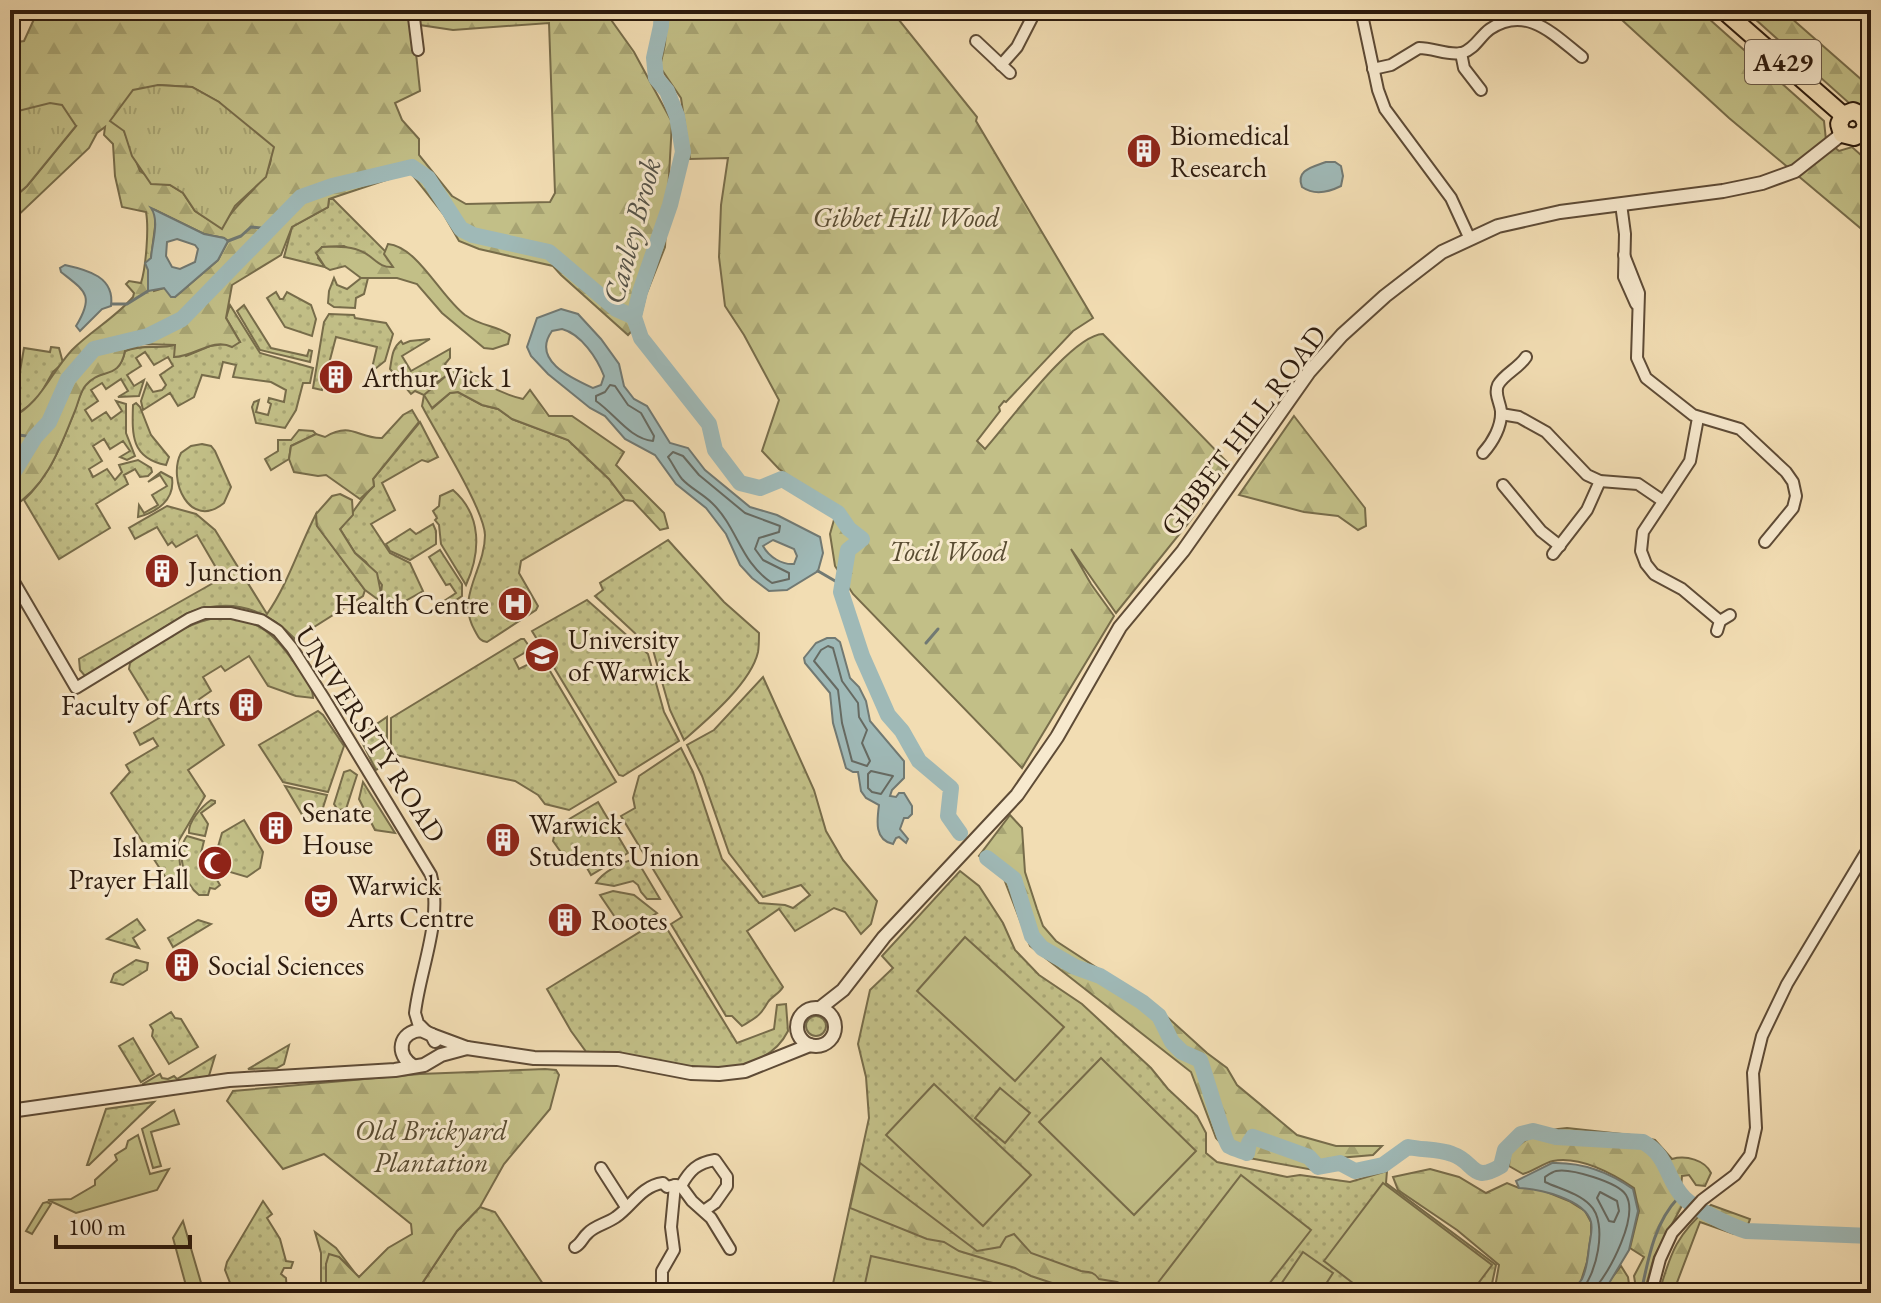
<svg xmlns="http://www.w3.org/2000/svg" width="1881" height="1303" font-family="'EB Garamond',serif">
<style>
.grass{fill:url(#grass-dots);stroke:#776c4a;stroke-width:2}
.forest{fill:url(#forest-firs);stroke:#776c4a;stroke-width:2;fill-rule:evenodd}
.park{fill:url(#park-tufts);stroke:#776c4a;stroke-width:2}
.garden{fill:#c2bf87;stroke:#776c4a;stroke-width:2}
.water{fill:#9fb9b7;stroke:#717973;stroke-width:2;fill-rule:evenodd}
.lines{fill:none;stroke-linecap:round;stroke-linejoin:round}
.shore{stroke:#666a62;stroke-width:2}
.stream{stroke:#717973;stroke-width:3}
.river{stroke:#9fb9b7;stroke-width:16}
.minor-casing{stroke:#5e4b36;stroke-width:14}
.tertiary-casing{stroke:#5e4b36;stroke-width:16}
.primary-casing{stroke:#2c1a0d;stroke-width:20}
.minor{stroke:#f7e9ce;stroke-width:10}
.tertiary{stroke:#f7e9ce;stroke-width:12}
.primary{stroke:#f2ddb3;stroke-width:16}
.labels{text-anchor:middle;stroke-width:6;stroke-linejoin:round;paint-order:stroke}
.shield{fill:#f7e9ce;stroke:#695847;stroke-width:2}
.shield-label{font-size:26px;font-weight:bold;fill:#2c1a0d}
.poi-label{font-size:28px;fill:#2c1a0d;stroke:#f7e9ce;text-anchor:start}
.park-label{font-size:28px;font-style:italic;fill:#594c32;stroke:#f7e9ce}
.street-label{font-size:28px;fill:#2c1a0d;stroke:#f7e9ce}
.water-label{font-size:30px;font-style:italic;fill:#545248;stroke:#f7e9ce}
</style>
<defs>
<pattern id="grass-dots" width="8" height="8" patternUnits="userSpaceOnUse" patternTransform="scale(2)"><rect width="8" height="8" fill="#c2bf87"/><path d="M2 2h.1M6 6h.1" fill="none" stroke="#a7a473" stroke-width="1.8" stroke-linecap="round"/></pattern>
<pattern id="forest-firs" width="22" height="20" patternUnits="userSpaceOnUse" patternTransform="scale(2)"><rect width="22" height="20" fill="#c2bf87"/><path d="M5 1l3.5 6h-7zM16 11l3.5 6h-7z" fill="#a7a473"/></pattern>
<pattern id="park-tufts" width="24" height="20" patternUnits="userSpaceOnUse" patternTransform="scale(2)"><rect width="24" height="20" fill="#c2bf87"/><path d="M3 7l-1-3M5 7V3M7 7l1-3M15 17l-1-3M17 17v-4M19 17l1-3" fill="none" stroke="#a7a473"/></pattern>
</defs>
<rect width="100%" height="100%" fill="#f2ddb3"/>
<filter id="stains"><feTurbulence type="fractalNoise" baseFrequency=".0025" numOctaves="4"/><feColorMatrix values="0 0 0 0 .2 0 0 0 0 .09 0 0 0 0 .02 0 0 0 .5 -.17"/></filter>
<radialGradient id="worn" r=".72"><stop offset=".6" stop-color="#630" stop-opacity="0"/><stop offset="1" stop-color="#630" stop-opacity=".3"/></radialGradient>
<g class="grass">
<path d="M 329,199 L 333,199 L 385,251 L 394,267 L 383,268 L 344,246 L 322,247 L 318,258 L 325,267 L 284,257 L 292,227 L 328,207 Z"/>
<path d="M 334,278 L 337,285 L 347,289 L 361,278 L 368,278 L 364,294 L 356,298 L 355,308 L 334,307 L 328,303 L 329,291 Z"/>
<path d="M 276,292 L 280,299 L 283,299 L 287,292 L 311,305 L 316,319 L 312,336 L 285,327 L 267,298 Z"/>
<path d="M 230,305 L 260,353 L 313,368 L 310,383 L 303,383 L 296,410 L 285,428 L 256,423 L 252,407 L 254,402 L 259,400 L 256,412 L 268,415 L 271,404 L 268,402 L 269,398 L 284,402 L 286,390 L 271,382 L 233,377 L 236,365 L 223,362 L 219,378 L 202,375 L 194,397 L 178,406 L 170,393 L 143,410 L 141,401 L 147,383 L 153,392 L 162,390 L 166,385 L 160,375 L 173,366 L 168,357 L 154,365 L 145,352 L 136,358 L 141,366 L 127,375 L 134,386 L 144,380 L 139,396 L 118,397 L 128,391 L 121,379 L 106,389 L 102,383 L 91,390 L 98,401 L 85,410 L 92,421 L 106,412 L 111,419 L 122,411 L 116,401 L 126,404 L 126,433 L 135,456 L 127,460 L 120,457 L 130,451 L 123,441 L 110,449 L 104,439 L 93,446 L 102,461 L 89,469 L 93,477 L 107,469 L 115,480 L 122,472 L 119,465 L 138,460 L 151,468 L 152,472 L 148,476 L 140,477 L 135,469 L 124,475 L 128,484 L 96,504 L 110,528 L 59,559 L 24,500 C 48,477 59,451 71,420 C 76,410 79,394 85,385 C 99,368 120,378 125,351 C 147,343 157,350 175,345 L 186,356 L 210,346 L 240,342 L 226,318 Z"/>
<path d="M 244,305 L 271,348 L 307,356 L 309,350 L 312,351 L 310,362 L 260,350 L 237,311 Z"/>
<path d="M 329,314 L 354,315 L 355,318 L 386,323 L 393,334 L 385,361 L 375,369 L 373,364 L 377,347 L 336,337 L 322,390 L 313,388 L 324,322 Z"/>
<path d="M 430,339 L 402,356 L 411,371 L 450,349 L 450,358 L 445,364 L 448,370 L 446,376 L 437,382 L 433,408 L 450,393 L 458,392 L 482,405 L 498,409 L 512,419 L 568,440 L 609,479 L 625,500 L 521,561 L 519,573 L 538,606 L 536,610 L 487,642 C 480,641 479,638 475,631 C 455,597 485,570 485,535 C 484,509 436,433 422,406 L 424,395 L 415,391 L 411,394 L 390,369 C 392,358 392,348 401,341 L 403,344 L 410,341 Z"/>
<path d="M 51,347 L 59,348 L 63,363 L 53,372 L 37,400 L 10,419 L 10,382 L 18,383 L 24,348 L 50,352 Z"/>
<path d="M 136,403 L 140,407 L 151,435 L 169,457 L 166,465 C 131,458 132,435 133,405 Z"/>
<path d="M 420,422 L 438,457 L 428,462 L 422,460 L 382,483 L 395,510 L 371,524 L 390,553 L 410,563 L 423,591 L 391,609 L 381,593 L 382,585 L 366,562 L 355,553 L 340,529 C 352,515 360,499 374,486 L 373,479 Z"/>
<path d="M 299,430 L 313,431 L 316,434 L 291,446 L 289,459 L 271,470 L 265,459 L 278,451 L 278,440 L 291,440 Z"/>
<path d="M 202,444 L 211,446 L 215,451 L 231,487 L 224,503 C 190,531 167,480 181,453 L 191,446 Z"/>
<path d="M 161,472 L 172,478 C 175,500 157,512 138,517 L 139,505 L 144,513 L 158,505 L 152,495 L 167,486 L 160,475 L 148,482 Z"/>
<path d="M 453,490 C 482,515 481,552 466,585 L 441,544 L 439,525 L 435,520 L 437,518 L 433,511 L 439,506 L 440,496 Z"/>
<path d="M 167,506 L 196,514 L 215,530 L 267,614 C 288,584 299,547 316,514 L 317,526 L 365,590 L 363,596 L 295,639 C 265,607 229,598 188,613 L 85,676 L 80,670 L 79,659 L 222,578 L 197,535 L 176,547 L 172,542 L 168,545 L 157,527 L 135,539 L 129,528 Z"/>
<path d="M 433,524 L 436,531 L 436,544 L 410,560 L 390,551 L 386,544 L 410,529 L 416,534 Z"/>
<path d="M 668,540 L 724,602 L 759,633 C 759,639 759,646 758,652 C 751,683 707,720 684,740 L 670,710 L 653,650 L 595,596 L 603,590 L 600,583 Z"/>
<path d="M 440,550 L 462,584 L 462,596 L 447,606 L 444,601 L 456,593 L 450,584 L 446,585 L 429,557 Z"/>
<path d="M 587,600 L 648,654 L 664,712 L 679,741 L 623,776 L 619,775 L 532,631 Z"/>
<path d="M 215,618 C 259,616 277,636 300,671 C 306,679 313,688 313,698 L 296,696 L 268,686 L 249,656 L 225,671 L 221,666 L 203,677 L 211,691 L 198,700 L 224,745 L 188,770 L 205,796 L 178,842 L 181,876 L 174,880 L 166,878 L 111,793 L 130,772 L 126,765 L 158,746 L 153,738 L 140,745 L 134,733 L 159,718 L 129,669 L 130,663 C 147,646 191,622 215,618 Z"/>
<path d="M 521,639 L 524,639 L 531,649 L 514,659 L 519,669 L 537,660 L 544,661 L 616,782 L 569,810 L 545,804 L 538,795 L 515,781 L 391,754 L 391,718 Z"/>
<path d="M 763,677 L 814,790 L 826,831 L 843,860 L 877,901 L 871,924 L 861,934 L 845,912 L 834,908 L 795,931 L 779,909 L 747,931 L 783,987 C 779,994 772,996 768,1002 C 760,1016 757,1017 742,1026 L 732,1016 L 726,1016 L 671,924 L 682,917 L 621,816 L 635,808 L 633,798 L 639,776 L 681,748 L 693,772 L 722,859 L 759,903 L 785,905 L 793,908 L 810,895 L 801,885 L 763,897 L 729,853 L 702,776 L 687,745 L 714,730 Z"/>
<path d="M 318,711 L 323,715 L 344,746 L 328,792 L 283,782 L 259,745 Z"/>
<path d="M 387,717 L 387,764 L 376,770 L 359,736 Z"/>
<path d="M 350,770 L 357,775 L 346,809 L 338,810 L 334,804 L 344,772 Z"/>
<path d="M 285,786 L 327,795 L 321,814 L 307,823 Z"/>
<path d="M 211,800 L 215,801 L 215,803 L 201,813 L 208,824 L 205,836 L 189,833 C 188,822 201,807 211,800 Z"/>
<path d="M 598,802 L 628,853 L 591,875 L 582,859 L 570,865 L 553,841 L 556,827 Z"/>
<path d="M 244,820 L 263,852 L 260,868 L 247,877 L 230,872 L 217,850 L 222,833 Z"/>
<path d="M 187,836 L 204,841 L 201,853 L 220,885 L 215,889 L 210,888 L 208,895 L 199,895 C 183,883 176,850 187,836 Z"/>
<path d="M 634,860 L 641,867 L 660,899 L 647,899 L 641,892 L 638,885 L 633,881 L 614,886 L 596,883 C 602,873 622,861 634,860 Z"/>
<path d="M 960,871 L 979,886 L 1003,923 L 1015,950 L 1039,975 L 1082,1004 L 1151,1068 L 1168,1089 L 1197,1116 L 1206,1133 L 1206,1153 L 1217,1162 L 1287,1177 L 1300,1175 L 1350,1182 L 1387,1171 L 1386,1183 L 1496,1265 L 1490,1293 L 831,1293 L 869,1118 L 866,1077 L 858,1044 L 870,990 L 893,968 L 882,956 Z"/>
<path d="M 613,891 L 634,895 L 657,913 L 631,928 L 623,929 L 600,895 Z"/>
<path d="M 137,919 L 145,930 L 133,938 L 139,948 L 107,939 Z"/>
<path d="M 661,919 L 737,1043 L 774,1029 L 777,1005 L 786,1004 L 788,1031 C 757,1094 642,1061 587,1053 L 571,1031 L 547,989 Z"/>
<path d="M 198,920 L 211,924 L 173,947 L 168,938 Z"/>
<path d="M 136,960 L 148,963 L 147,970 L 123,985 L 111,982 L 114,974 Z"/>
<path d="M 171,1012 L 175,1018 L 181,1019 L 198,1047 L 169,1064 L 152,1036 L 153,1030 L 150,1025 Z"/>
<circle cx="816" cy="1026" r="10"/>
<path d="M 133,1038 L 154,1074 L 141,1082 L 119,1046 Z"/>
<path d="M 289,1045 L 284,1064 L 277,1068 L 248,1069 Z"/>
<path d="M 215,1056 L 208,1079 L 144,1087 L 143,1084 L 160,1074 L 162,1078 L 168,1079 L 174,1076 L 177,1079 Z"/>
<path d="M 154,1102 L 89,1165 L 87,1165 L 106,1109 Z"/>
<path d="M 263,1201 L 272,1214 L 267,1218 L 280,1239 L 286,1261 L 293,1262 L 291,1268 L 284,1268 L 281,1274 L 286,1278 L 287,1293 L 234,1293 L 225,1270 L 227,1262 Z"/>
<path d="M 480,1207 L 495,1212 L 549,1293 L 413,1293 L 421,1285 L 457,1231 Z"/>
<path d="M 315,1232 L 336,1248 L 358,1277 L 339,1257 L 326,1264 L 326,1293 L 321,1293 L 321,1253 Z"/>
</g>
<g class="forest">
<path d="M 77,10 L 408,10 L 413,25 L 420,91 L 395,103 L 402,120 L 419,139 L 419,155 L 452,196 L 466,204 L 550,202 L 555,193 L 549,23 L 453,30 L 420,25 L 416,10 L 604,10 L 634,52 L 672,122 L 665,247 L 646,295 L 639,323 L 628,335 L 561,275 L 553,266 L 479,249 L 459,241 L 444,215 L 410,172 L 329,199 L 328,207 L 292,227 L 281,255 L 232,285 L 226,318 L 240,342 L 232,347 C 213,337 194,357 174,357 L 175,345 L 142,344 L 125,351 C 119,381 101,367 86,385 C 80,391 78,405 74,413 C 59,451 46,487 10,509 L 10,419 C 42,402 49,375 72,350 C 91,331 116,317 133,297 L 134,293 L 126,284 L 129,281 L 141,283 C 146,267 149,228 146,212 L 122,207 L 115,176 L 113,144 L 104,135 L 105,127 L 97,133 L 89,148 L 10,223 L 10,201 L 27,186 L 76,126 L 18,111 L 10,113 L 10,43 L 24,41 L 35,17 ZM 158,85 L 192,87 L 219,102 L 271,159 C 268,184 233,203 222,228 L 195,211 L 183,193 L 170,185 L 159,183 L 140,171 L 124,131 ZM 155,210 L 204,234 L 224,238 L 228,241 L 218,260 L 175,297 L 164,288 L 154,291 L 147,262 L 151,258 L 155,227 Z"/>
<path d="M 667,10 L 891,10 L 977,117 L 976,121 L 1093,318 L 1073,331 L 1006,402 L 1004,401 L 999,407 L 1000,411 L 977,441 L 985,449 C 1008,424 1071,335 1103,334 L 1229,464 L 1190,521 L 1116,613 L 1071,549 L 1091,584 L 1114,616 L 1022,768 L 853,594 L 835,566 L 830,534 L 837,509 L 779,469 L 762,451 L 779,400 L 744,335 L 725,306 L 719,257 L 721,205 L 728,158 L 690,159 L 681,98 L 660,67 L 665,44 Z"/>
<path d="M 1611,10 L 1699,10 L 1824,121 L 1826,140 L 1839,151 L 1852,147 L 1871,164 L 1871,237 L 1729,118 Z"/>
<path d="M 1745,10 L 1782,10 L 1871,88 L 1871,117 L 1849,103 Z"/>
<path d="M 388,244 C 418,247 440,296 465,315 C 482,327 496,325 510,335 L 508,344 L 493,349 L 484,348 L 442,313 L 417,284 L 397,278 L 361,278 L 345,266 L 330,270 L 325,267 L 316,253 L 322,247 C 335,247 350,245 363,252 C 375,258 379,268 393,267 L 384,254 Z"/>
<path d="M 458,368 C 471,369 476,377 486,384 C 498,391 510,396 523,399 L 530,390 L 549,416 L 572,416 L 624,452 L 616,465 L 664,513 L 668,528 L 660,530 L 633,501 L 625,500 L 609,479 L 568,440 L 512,419 L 498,409 L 482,405 L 458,392 L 450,393 L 432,408 L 424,395 L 446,376 L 448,370 Z"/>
<path d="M 412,410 L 419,422 L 373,479 L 374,486 L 360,499 L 326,475 L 318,476 L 294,472 L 289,459 L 291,446 L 316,434 L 325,437 C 352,421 358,439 382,438 L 403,415 Z"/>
<path d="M 1294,416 L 1365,508 L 1366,526 L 1358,530 L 1338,516 L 1304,512 L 1239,495 Z"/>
<path d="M 340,494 L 352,500 L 353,515 L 340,529 L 355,553 L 377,573 L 381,593 L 391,609 L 365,590 L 317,526 L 316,514 L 332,496 Z"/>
<path d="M 1010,815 L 1022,828 L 1025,872 L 1037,909 L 1043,926 L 1056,941 L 1154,1005 L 1207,1053 L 1227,1068 L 1237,1085 L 1297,1135 L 1336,1146 L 1382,1146 L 1373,1155 L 1327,1159 L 1319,1171 L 1249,1158 L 1228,1151 L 1216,1138 L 1191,1072 L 1030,946 L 1004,879 L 979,856 Z"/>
<path d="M 545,1069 L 556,1070 L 559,1075 L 550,1109 L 504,1164 L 480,1207 L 457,1231 L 421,1285 L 413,1293 L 326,1293 L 326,1264 L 329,1254 L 339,1257 L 359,1277 L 388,1248 L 412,1234 L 411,1224 L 324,1154 L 283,1169 L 227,1101 L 233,1091 L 420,1074 Z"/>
<path d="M 1567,1128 L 1631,1135 L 1655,1140 L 1672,1159 C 1686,1155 1705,1160 1711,1173 L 1705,1186 L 1696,1185 L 1689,1175 L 1682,1176 L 1681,1188 L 1690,1196 L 1684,1202 L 1654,1257 L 1644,1293 L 1600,1293 L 1621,1266 L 1628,1277 L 1630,1291 L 1635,1282 L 1634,1276 L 1644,1257 L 1630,1248 L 1639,1211 L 1634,1188 C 1613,1174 1580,1156 1553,1161 C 1544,1163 1533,1171 1523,1174 L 1509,1166 L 1510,1153 C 1527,1136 1543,1130 1567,1128 Z"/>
<path d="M 860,1163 L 977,1251 L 1000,1247 L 1006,1237 L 1014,1234 L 1031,1253 L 1081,1271 C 1090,1272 1094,1272 1099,1279 L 1117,1282 L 1141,1293 L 1082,1293 L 1031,1276 L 1015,1268 L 959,1251 L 944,1242 L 927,1239 L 850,1208 Z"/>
<path d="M 1430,1169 L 1459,1177 L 1486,1193 L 1507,1183 L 1519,1188 L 1537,1188 L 1569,1201 L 1585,1211 L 1591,1222 L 1591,1235 L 1587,1262 L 1581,1281 L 1570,1293 L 1494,1293 L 1499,1265 L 1457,1230 L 1398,1190 L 1393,1177 Z"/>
<path d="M 1711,1205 L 1750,1219 L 1746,1231 L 1734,1234 L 1700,1222 L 1673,1293 L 1659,1293 C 1671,1251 1677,1234 1711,1205 Z"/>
</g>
<g class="park">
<path d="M 158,85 L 192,87 L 219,102 L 274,147 L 266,177 L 235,206 L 222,229 L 195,211 L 183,193 L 170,185 L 151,184 L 132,156 L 124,131 L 110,121 L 133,90 Z"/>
<path d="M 50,103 L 62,105 L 76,126 L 27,186 L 10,201 L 10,113 Z"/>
<path d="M 363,782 L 395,833 L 375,830 L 359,799 Z"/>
</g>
<g class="garden">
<path d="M 965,937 L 1064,1027 L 1015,1081 L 917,991 Z"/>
<path d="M 1101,1058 L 1196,1151 L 1134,1215 L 1039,1122 Z"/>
<path d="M 934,1084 L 1031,1175 L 983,1226 L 886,1135 Z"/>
<path d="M 1000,1088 L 1030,1113 L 1005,1143 L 975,1118 Z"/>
<path d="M 174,1110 L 179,1124 L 151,1132 L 161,1166 L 153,1168 L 142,1129 Z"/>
<path d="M 138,1135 L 150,1174 L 169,1169 L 157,1190 L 76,1213 L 48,1200 L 71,1199 L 95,1185 L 95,1180 L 117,1160 L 115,1155 L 126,1148 L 128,1141 Z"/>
<path d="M 1241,1175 L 1311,1230 L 1262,1293 L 1169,1293 L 1157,1284 Z"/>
<path d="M 1383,1183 L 1492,1265 L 1471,1293 L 1366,1293 L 1324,1261 Z"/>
<path d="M 47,1202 L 51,1204 L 32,1234 L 26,1231 L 43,1203 Z"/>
<path d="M 183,1221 L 204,1293 L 188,1293 L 173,1238 Z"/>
<path d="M 1303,1252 L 1333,1273 L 1320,1293 L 1287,1293 L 1279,1287 Z"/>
<path d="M 871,1256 L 1002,1285 L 1000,1293 L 863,1293 Z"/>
</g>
<g class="water">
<path d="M 1326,162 L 1335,162 L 1341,166 L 1343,176 L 1341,186 C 1329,192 1315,196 1302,187 C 1295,170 1313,167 1326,162 Z"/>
<path d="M 151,208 L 204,234 L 224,238 L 228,241 L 218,260 L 175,297 L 171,297 L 164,288 L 148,291 L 148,270 L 145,263 L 151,258 C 152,242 160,221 151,208 ZM 177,239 L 195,245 L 198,249 L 195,262 L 180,269 L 172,267 L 166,256 L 167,242 Z"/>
<path d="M 65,265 C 88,270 115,277 111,306 L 102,309 L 80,331 L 76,326 C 95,295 85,291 61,272 L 60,268 Z"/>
<path d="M 561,309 L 578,314 L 601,339 L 619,364 L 624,386 L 634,399 L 647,406 L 670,443 L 688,448 L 705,470 L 750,507 L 777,515 L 820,537 L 823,553 L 818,571 L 787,590 L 769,591 L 752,578 L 740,565 L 726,534 L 706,508 L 676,484 L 655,455 L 625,439 L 605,416 L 590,408 L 548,374 L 531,356 L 527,347 L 537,318 ZM 562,329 C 581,334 597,358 604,376 L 601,385 L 593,388 C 571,378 531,360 552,331 ZM 773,540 L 794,549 L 797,556 L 794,564 C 782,565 769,557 763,546 Z"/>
<path d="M 827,638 L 835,638 L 840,642 L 850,678 L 859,687 L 866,701 L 870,721 L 904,761 L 904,778 L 892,790 L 890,796 L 896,797 L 899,793 L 904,793 L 912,806 L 912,814 L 908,818 L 904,818 L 900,829 L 908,839 L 906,843 L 899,837 L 896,838 L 893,844 C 874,840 877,820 879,805 L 866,798 L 861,791 L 858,772 L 853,772 L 846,768 L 833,723 L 830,693 L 805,663 L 804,658 L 816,643 Z"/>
<path d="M 1552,1163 C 1582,1162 1609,1172 1633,1189 L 1638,1211 L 1629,1250 L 1608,1285 L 1600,1293 L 1570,1293 C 1573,1288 1579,1284 1582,1279 C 1587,1269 1588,1257 1589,1247 C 1590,1239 1593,1230 1591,1222 C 1585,1199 1539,1189 1519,1188 L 1516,1181 Z"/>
</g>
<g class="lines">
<g class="shore">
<path d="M 610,385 L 615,386 L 628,405 L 641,413 L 654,436 L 653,441 C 630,439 615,414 596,401 L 596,396 L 605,392 Z"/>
<path d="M 673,452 L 683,456 L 699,475 L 745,513 L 780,526 L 779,532 L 759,538 L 755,549 L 763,560 L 789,573 L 789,579 L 772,583 C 740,562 738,528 712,503 C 703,494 690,488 682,479 C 677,473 673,464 668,457 Z"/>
<path d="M 828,646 L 833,648 L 842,681 L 858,703 L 859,717 L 867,730 L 862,743 L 870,761 L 867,766 L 852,761 L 842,723 L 838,690 L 814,661 L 821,650 Z"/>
<path d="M 871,771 L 893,776 L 881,794 L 872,792 L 868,788 L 868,774 Z"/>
<path d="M 1600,1192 L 1617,1201 L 1619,1211 L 1614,1222 L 1609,1221 L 1597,1198 Z"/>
<path d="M 1579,1293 C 1596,1278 1609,1223 1590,1205 C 1578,1193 1560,1189 1545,1182 L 1545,1177 C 1548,1175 1552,1172 1556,1171 C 1570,1168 1618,1182 1626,1195 C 1639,1217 1610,1270 1596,1287 L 1595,1293"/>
</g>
<g class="stream">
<path d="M 228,241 L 241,236 L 251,227 L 270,229"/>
<path d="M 112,304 L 127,304 L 148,291"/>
<path d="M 10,434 L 35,437"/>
<path d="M 818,571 L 842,585"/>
<path d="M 926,643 L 938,629"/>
<path d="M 1641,1293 C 1648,1260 1654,1223 1678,1198 L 1685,1199"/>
</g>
<g class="river">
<path d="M 662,10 L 661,26 L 654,58 L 656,78 L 667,91 L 677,116 L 683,152 L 670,205 L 640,292 L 634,317 L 641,338 L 709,424 L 715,450 L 740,483 L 760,488 L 782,479 L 838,513 L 849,529 L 862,539 L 848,550 L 841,592 L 862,656 L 888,715 L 902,731 L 919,761 L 951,788 L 948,816 L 960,833"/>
<path d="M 10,478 L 35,437 L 49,422 L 68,379 L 94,349 L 148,336 L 182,319 L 301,197 L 332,186 L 412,167 L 428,178 L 461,229 L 473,235 L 549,252 L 616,309 L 634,317"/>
<path d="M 987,858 L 1014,879 L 1032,936 L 1042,948 L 1075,967 L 1100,976 L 1142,1002 L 1159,1016 L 1172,1042 L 1182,1052 L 1200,1060 C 1205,1073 1224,1141 1229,1146 C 1234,1149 1242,1151 1247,1153 L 1249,1143 L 1253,1137 L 1309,1157 L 1318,1167 L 1340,1163 L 1355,1171 L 1383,1165 L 1408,1147 C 1422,1150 1439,1149 1452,1154 C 1476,1162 1471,1184 1501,1166 L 1505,1150 L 1521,1134 L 1533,1131 L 1556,1137 L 1643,1142 C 1669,1156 1666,1180 1684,1198 C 1696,1210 1729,1225 1746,1231 L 1871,1236"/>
</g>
<g class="minor-casing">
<g id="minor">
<path d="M 413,10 L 418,50"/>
<path d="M 1361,10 L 1378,90 L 1385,109 L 1451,198 L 1469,237"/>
<path d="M 976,41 L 1010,73"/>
<path d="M 1461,53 L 1464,68 L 1481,90"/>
<path d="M 1001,65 L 1017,47 L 1036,10"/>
<path d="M 1373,69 L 1391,65 L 1419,48 C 1434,48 1448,56 1462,53 C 1475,49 1480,36 1490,29 C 1527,4 1555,36 1582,57"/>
<path d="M 1621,204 L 1625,234 L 1624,277 L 1636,304"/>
<path d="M 1624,255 L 1639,293 L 1637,358 L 1646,378 L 1693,415 L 1740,429 L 1786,472 L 1793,482 L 1796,496 L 1793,508 L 1765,542"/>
<path d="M 1501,414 L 1519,417 L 1546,432 L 1587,475 L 1600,481 L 1638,484 L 1663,501"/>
<path d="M 1698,418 L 1690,461 L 1643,532 L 1641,551 L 1646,564 L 1654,574 L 1682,589 L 1720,621 L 1717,631"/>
<path d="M 1483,453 C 1493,442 1502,426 1501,411 C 1500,402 1494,394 1498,385 C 1504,374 1519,368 1526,357"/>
<path d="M 1503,485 L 1541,531 L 1560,546"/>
<path d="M 1553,554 L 1587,510 L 1600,481"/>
<path d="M 10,575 L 76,688 L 189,619 L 204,613 L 231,613 L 261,620 L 278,631 L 292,648 L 325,700 L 431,875 C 443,920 420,969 415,1013 L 418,1023 L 427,1032"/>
<path d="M 1720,621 L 1730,615"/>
<path d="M 601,1168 L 626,1207"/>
<path d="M 681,1186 C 690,1170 697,1163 715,1160 L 727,1177 L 727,1186 L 715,1203 L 705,1210"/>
<path d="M 575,1247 C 582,1243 582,1238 588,1233 C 594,1226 608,1223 616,1217 C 632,1206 641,1186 663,1183 L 667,1187 L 675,1185"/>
<path d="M 662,1291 L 662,1271 L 674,1250 L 671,1227 L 675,1185 L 681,1186 L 692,1201 L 711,1218 L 730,1249"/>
<path d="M 1651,1293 L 1660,1259 L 1672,1233 L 1702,1200 L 1735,1175 L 1750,1155 L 1756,1128 L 1753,1073 L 1762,1036 L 1787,984 L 1871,844"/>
</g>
</g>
<g class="tertiary-casing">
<g id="tertiary">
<path d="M 1862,115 L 1871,106"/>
<circle cx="816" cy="1027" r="19"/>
<path d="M 820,1008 L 843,990 L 884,937 L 1017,795 L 1057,737 L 1120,627 L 1183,551 L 1309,372 L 1342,335 L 1385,296 L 1442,252 L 1498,226 L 1560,212 L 1723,191 L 1762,183 L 1795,171 L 1842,134"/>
<path d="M 432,1035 L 467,1048 L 534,1058 L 618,1059 L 691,1073 L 719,1074 L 745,1071 L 810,1045"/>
<path d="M 413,1066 C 395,1054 399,1032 421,1030 L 432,1035 L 435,1041"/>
<path d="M 10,1111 L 229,1080 L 395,1070 L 424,1065 L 441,1055 L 467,1048"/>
</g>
</g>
<g class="primary-casing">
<g id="primary">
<path d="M 1723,10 L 1843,115"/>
<path d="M 1843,115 L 1839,124 L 1842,134 L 1854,137 L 1863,133"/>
<path d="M 1843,115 L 1853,111 L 1862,115 L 1866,124 L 1863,133"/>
</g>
</g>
<use href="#minor" class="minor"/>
<use href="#tertiary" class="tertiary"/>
<use href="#primary" class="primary"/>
</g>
<defs>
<g id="building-disc" transform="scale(1.8)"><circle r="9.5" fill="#8f2418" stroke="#f7e9ce"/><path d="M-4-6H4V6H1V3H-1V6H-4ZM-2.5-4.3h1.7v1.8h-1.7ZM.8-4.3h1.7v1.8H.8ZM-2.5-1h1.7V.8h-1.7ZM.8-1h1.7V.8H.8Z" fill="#fff"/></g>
<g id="hospital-disc" transform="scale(1.8)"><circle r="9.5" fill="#8f2418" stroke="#f7e9ce"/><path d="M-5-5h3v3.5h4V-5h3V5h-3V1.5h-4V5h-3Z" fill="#fff"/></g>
<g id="university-disc" transform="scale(1.8)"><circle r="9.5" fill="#8f2418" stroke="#f7e9ce"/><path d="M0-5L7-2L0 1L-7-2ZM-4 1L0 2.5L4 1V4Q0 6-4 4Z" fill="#fff"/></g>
<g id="mosque-disc" transform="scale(1.8)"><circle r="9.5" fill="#8f2418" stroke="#f7e9ce"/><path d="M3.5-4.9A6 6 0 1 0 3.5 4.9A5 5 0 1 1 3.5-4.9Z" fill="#fff"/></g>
<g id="theatre-disc" transform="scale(1.8)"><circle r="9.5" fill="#8f2418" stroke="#f7e9ce"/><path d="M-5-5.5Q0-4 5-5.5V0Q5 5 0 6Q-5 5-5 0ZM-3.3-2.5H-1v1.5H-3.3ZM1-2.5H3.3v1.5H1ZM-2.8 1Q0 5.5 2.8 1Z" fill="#fff"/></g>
</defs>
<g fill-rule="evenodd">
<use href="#building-disc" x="1144" y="151"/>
<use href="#building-disc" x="336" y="377"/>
<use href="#building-disc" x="162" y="571"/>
<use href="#hospital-disc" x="515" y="604"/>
<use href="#university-disc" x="542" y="655"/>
<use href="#building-disc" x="246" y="705"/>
<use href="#building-disc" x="276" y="828"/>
<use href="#building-disc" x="503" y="840"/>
<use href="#mosque-disc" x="215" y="863"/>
<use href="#theatre-disc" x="321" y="901"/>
<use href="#building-disc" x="565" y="920"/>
<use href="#building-disc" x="182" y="965"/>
</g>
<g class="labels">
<rect class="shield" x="1745" y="40" width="76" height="44" rx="6"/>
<g class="shield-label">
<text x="1783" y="71">A429</text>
</g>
<g class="poi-label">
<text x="1170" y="145">Biomedical<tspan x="1170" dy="32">Research</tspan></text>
<text x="362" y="387">Arthur Vick 1</text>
<text x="188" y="581">Junction</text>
<text x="489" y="614" text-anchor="end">Health Centre</text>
<text x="568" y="649">University<tspan x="568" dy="32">of Warwick</tspan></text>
<text x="220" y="715" text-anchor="end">Faculty of Arts</text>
<text x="302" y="822">Senate<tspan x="302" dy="32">House</tspan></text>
<text x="529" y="834">Warwick<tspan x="529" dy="32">Students Union</tspan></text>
<text x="189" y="857" text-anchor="end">Islamic<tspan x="189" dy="32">Prayer Hall</tspan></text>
<text x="347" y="895">Warwick<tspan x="347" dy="32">Arts Centre</tspan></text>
<text x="591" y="930">Rootes</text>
<text x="208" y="975">Social Sciences</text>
</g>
<g class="park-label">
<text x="906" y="227">Gibbet Hill Wood</text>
<text x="948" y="561">Tocil Wood</text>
<text x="431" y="1140">Old Brickyard<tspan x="431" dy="32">Plantation</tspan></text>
</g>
<g class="street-label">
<text transform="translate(1243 430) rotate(-53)" y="10">GIBBET HILL ROAD</text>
<text transform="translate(371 734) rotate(57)" y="10">UNIVERSITY ROAD</text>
</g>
<g class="water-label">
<text transform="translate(632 231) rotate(-75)" y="10">Canley Brook</text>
</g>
</g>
<rect width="1881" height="1303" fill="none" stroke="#f2ddb3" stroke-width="40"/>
<rect x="12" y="12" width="1857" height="1279" fill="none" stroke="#2c1a0d" stroke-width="4"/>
<rect x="20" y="20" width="1841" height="1263" fill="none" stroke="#2c1a0d" stroke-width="2"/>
<path d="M56 1235v12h134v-12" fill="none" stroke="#2c1a0d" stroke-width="4"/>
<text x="68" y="1235" font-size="24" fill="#2c1a0d" stroke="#f7e9ce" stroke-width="6" paint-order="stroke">100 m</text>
<rect width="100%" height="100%" filter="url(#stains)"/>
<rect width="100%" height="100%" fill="url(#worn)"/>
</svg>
